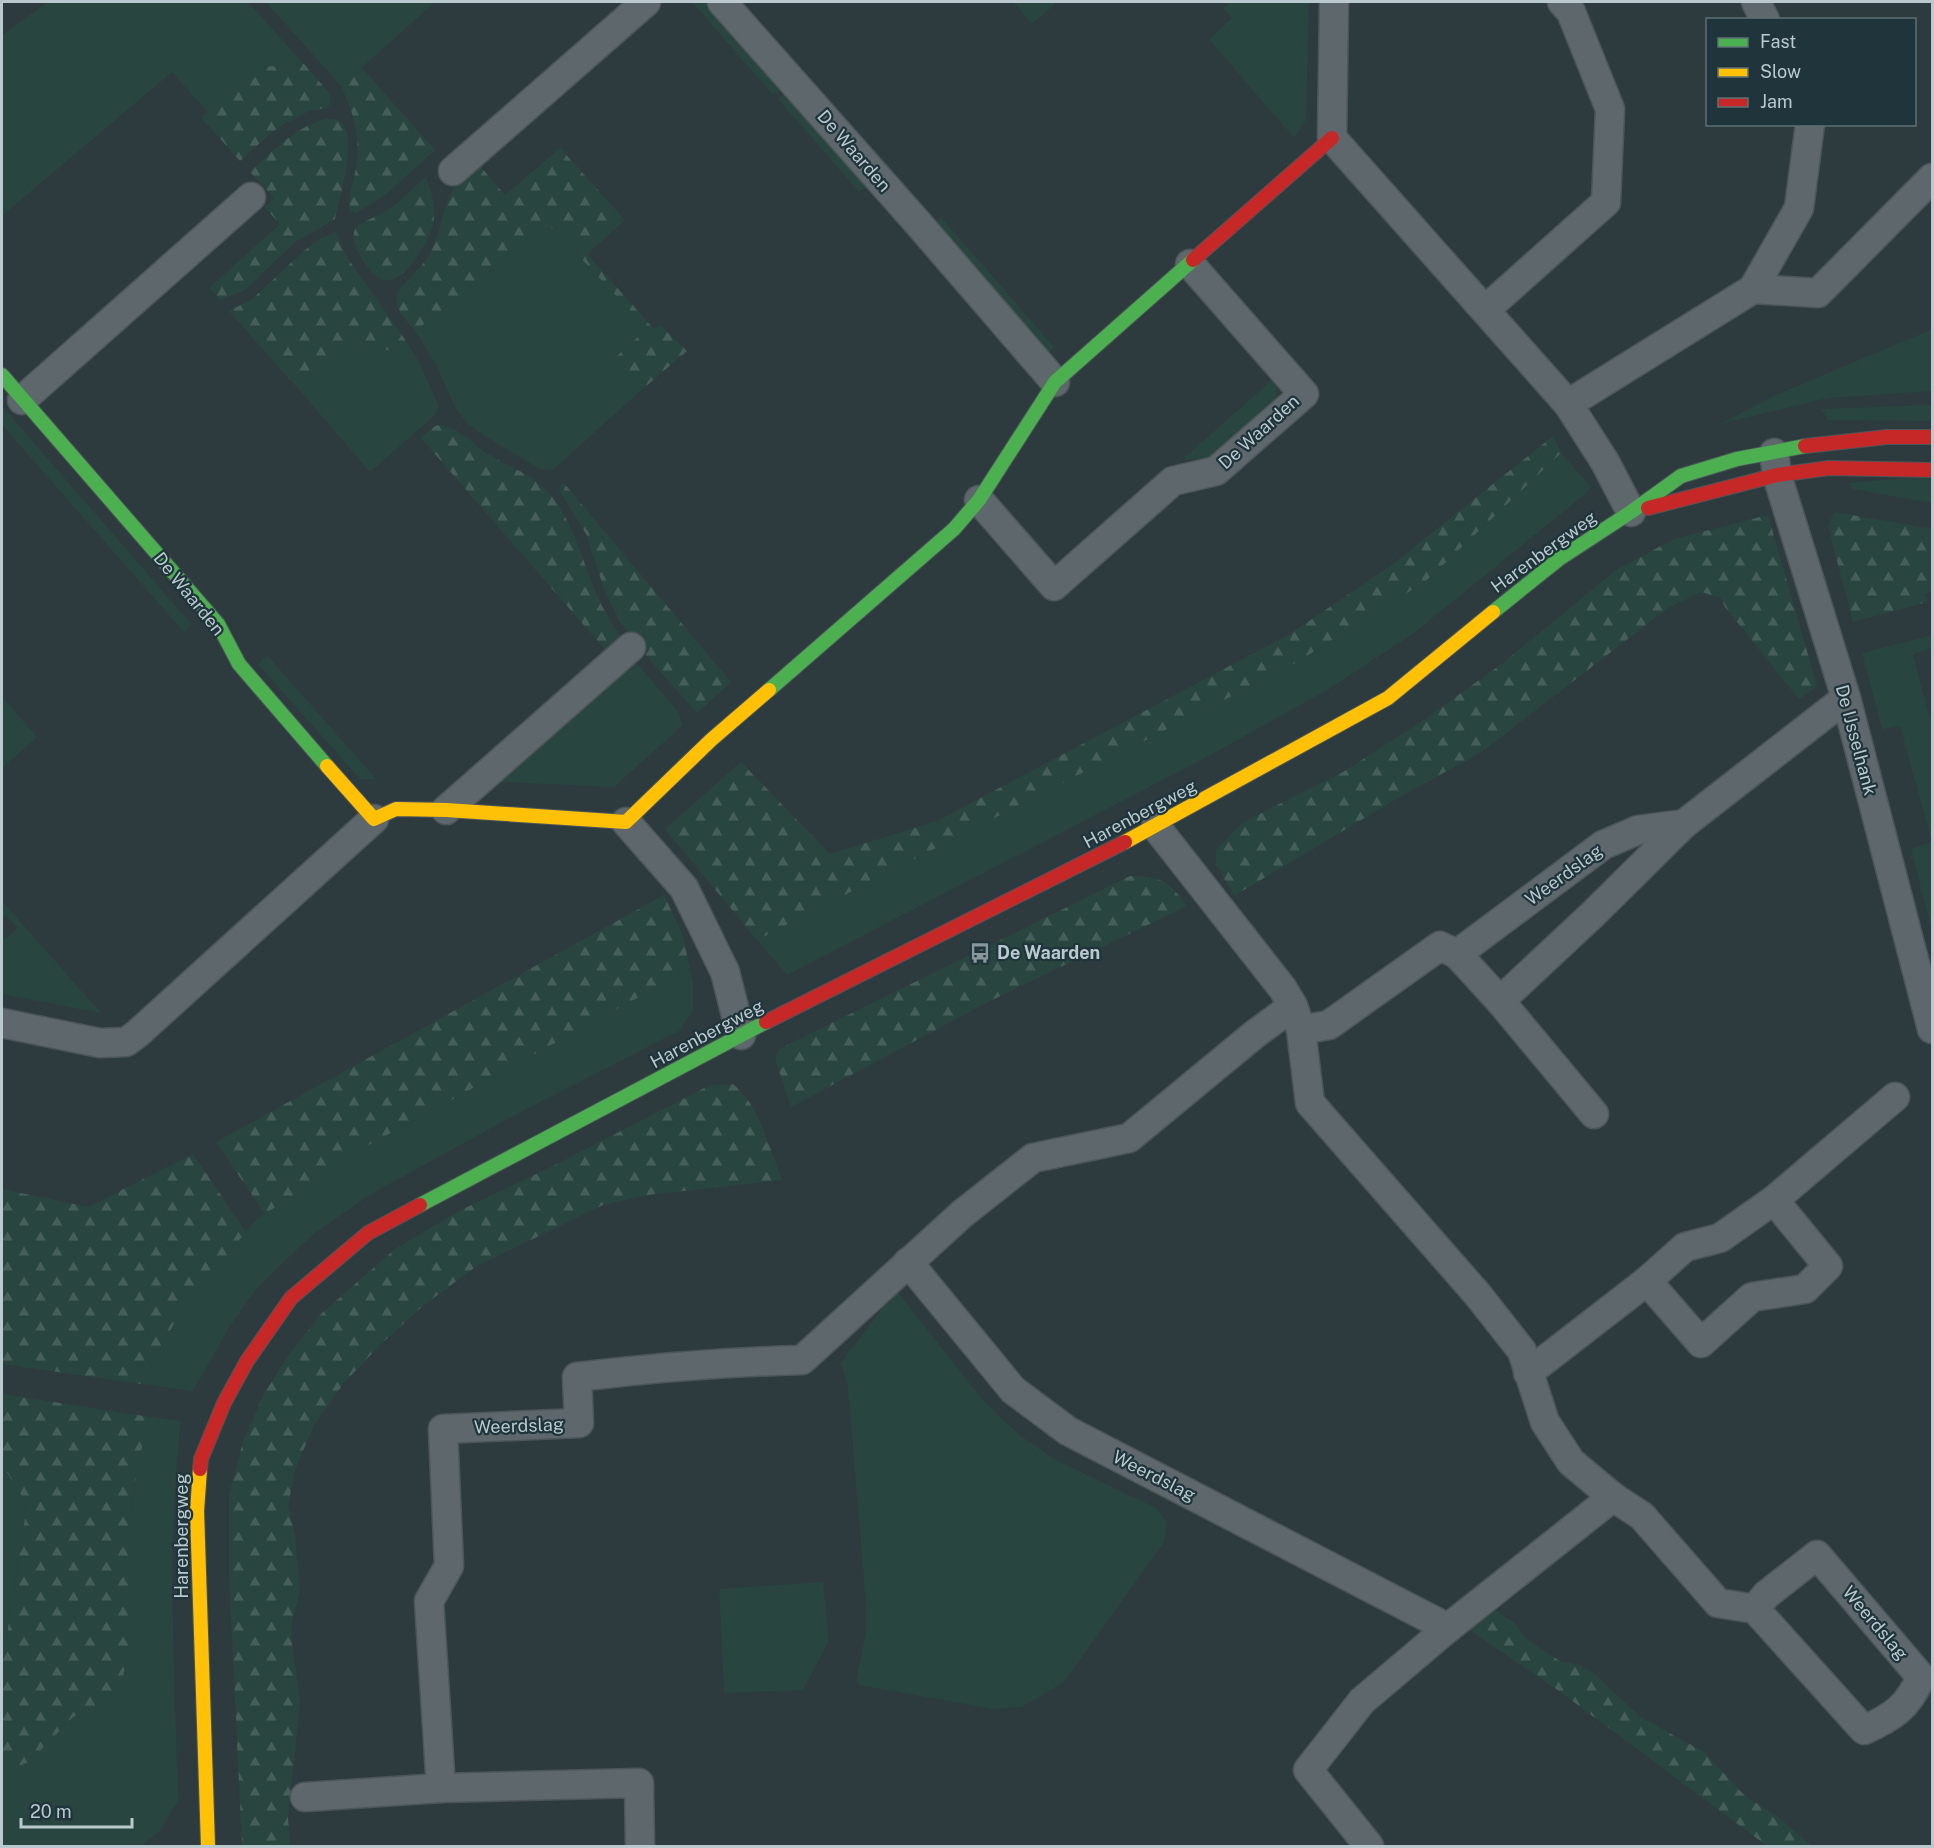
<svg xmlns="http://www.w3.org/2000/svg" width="1934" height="1848" font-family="'Public Sans',sans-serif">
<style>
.green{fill:#29453f}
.forest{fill:url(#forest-firs)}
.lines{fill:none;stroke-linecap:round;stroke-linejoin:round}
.street-casing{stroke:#4c5659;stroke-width:31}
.fast-casing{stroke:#4c5659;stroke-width:16}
.slow-casing{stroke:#4c5659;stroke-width:16}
.jam-casing{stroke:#4c5659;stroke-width:16}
.street{stroke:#5e686c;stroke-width:28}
.fast{stroke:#4caf50;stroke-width:14}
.slow{stroke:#ffc107;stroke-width:14}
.jam{stroke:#c62828;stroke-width:14}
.labels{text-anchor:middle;stroke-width:4.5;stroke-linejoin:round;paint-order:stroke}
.street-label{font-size:18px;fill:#b9c9ce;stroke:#1f343b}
.poi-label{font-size:18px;font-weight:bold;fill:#b9c9ce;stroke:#1f343b;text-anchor:start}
</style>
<defs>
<pattern id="forest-firs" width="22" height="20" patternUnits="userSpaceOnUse" patternTransform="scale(1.5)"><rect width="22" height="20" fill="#29453f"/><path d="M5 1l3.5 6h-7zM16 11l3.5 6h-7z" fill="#465e5a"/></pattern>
</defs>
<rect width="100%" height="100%" fill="#2d3b3f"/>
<g class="green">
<path d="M 48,2 L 248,2 L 304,64 L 259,67 L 207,112 L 172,72 L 2,216 L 2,35 Z"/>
<path d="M 266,2 L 435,2 L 341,86 Z"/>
<path d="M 692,2 L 705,2 L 781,88 L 773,95 Z"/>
<path d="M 1013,2 L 1058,2 L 1032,24 Z"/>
<path d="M 1230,2 L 1309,2 L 1306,120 L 1294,138 L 1209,39 L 1232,18 L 1223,8 Z"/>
<path d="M 785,93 L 867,186 L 859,192 L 778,99 Z"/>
<path d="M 941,217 L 1054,347 L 1047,354 L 933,223 Z"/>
<path d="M 555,227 L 565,228 L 575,238 L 578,255 L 648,329 L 609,363 L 637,394 L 554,469 L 541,470 L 485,436 L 467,423 L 456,409 L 436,365 L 415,331 L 546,230 Z"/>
<path d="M 1932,329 L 1932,391 L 1828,398 L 1720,424 L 1776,395 Z"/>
<path d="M 374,345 L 419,362 L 438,404 L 438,410 L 434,416 L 370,472 L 301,392 L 327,370 L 347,346 Z"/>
<path d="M 1273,379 L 1278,392 L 1272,405 L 1211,458 L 1185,460 L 1185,457 Z"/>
<path d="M 1932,405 L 1932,421 L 1828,420 L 1821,409 Z"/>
<path d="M 2,406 L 192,625 L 184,632 L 2,425 Z"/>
<path d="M 1561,453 L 1591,487 L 1584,495 L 1414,633 L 1329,689 L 1207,757 L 787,975 L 757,940 L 1294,664 L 1426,581 Z"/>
<path d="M 1932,476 L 1932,503 L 1853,489 L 1848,483 Z"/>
<path d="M 1929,636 L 1932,637 L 1932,648 L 1913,654 L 1932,727 L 1932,931 L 1911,849 L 1932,842 L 1900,726 L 1882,729 L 1862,653 Z"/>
<path d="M 267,655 L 376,779 L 360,779 L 258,664 Z"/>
<path d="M 635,661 L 679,713 L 682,726 L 614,787 L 500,782 Z"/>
<path d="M 2,697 L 37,737 L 2,768 Z"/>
<path d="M 2,901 L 101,1013 L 2,994 L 2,935 L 5,939 L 18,928 L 6,915 L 2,919 Z"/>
<path d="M 690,969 L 693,982 L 693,1011 L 679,1031 L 515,1115 L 371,1194 L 315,1233 L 272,1273 L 253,1293 L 230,1326 L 193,1391 L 141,1384 L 183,1307 L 254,1222 L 278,1203 L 367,1146 Z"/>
<path d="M 896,1290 L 982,1399 L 1016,1432 L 1052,1458 L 1158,1509 L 1167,1524 L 1164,1542 L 1064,1682 L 1022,1707 L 993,1709 L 859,1685 L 856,1681 L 866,1632 L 866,1603 L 848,1388 L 841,1363 Z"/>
<path d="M 150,1417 L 181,1421 C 166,1547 175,1674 178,1801 L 159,1832 L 141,1846 L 2,1846 L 2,1772 L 29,1761 L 73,1717 L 118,1695 L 132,1511 L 138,1459 Z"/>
<path d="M 2,1464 L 27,1505 L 2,1667 Z"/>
<path d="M 823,1582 L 829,1641 L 803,1690 L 724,1693 L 719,1589 Z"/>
</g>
<g class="forest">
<path d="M 304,64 L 330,94 L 330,104 L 326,108 L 309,111 L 286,123 L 271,133 L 240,161 L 201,117 L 259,67 Z"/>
<path d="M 361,67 L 435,150 L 384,196 L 356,213 L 350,211 C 348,196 353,183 356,168 C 361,138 354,113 341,86 Z"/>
<path d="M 325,119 C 330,119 335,119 339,121 C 360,134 339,199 335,219 L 295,242 L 245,290 L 220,300 L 209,288 L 280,224 L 264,207 L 274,198 L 250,172 C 273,151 294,128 325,119 Z"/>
<path d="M 560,148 L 625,220 L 587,254 L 654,329 L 660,325 L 687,351 L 637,394 L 609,363 L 647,329 L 578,255 L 575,238 L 565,228 L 555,227 L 546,230 L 415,331 C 408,321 393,308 397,295 C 400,287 420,268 427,259 C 442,236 441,202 458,183 C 464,177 473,171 480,166 L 505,195 Z"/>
<path d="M 426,177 C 431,190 435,203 434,217 C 433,236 406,285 383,280 C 370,277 346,240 356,228 C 364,219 378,217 388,210 C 401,200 413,188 426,177 Z"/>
<path d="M 336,232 L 346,256 L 404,338 L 419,362 L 374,345 L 347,346 L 327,370 L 301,392 L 229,311 L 251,300 L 305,250 L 318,240 Z"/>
<path d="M 440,425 C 457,427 472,443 486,453 C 504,464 526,472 542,486 C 573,513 583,567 601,604 C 607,616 615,628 622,640 L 608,653 L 421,438 L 435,426 Z"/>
<path d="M 1553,436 L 1561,453 L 1426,581 L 1294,664 L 757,940 L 665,829 L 741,762 L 830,854 L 937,821 L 1290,634 L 1393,564 Z"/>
<path d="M 562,481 L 731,682 L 697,713 L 634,642 L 618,617 L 605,592 L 586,534 L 559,490 Z"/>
<path d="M 1834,512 L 1932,529 L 1932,592 L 1925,594 L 1927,602 L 1853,622 L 1828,526 Z"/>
<path d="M 1768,515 L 1817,686 L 1799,699 L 1725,607 L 1721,598 L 1701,592 L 1668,608 L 1483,751 L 1393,801 L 1234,896 L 1216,864 L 1216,850 L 1242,823 L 1343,772 L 1419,723 L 1503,663 L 1616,570 L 1674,539 Z"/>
<path d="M 1130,876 C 1161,876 1169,881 1187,906 L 988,1002 L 791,1107 L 775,1059 L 779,1049 Z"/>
<path d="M 664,895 L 683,936 L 690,969 L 367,1146 L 265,1214 L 216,1142 Z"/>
<path d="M 733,1084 C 759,1104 770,1150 782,1180 L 648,1195 L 603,1205 L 477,1266 L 424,1305 L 380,1345 L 344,1383 L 314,1425 L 295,1470 L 288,1506 L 295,1535 L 300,1591 L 292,1621 L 291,1636 L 300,1701 L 288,1818 L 290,1846 L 242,1846 L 229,1575 L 229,1495 L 243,1441 L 265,1392 L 288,1356 L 321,1314 L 395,1249 L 459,1211 L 557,1164 L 710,1085 Z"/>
<path d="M 193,1154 L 246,1232 L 183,1307 L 141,1384 L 2,1364 L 2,1189 L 88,1207 Z"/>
<path d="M 2,1394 L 150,1417 C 141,1448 134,1479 132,1512 C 128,1570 136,1640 118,1696 L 73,1717 L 29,1762 L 2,1772 L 2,1667 L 27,1505 L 2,1464 Z"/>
<path d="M 1493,1608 L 1514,1623 L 1528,1640 L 1560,1661 L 1579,1665 L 1596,1675 L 1639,1716 L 1704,1752 L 1743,1794 L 1778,1817 L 1812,1846 L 1767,1846 L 1559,1691 L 1468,1629 Z"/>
</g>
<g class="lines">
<g class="street-casing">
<g id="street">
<path d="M 722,2 L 917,222 L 1055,382"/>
<path d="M 1334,2 L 1332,138 L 1568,404 L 1605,462 L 1631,512"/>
<path d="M 1756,2 L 1765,20"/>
<path d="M 453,171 L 646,2"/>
<path d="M 1753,289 L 1818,293 L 1932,178"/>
<path d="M 1485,310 L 1606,202 L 1610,109 L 1571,12 L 1562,2"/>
<path d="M 22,400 L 251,197"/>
<path d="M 1568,404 L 1753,289 L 1799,208 L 1810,124"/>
<path d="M 1774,453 L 1777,475 L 1846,698 L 1932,1029"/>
<path d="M 979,500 L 1054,586 L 1173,481 L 1216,471 L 1304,394 L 1190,264"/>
<path d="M 446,810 L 631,647"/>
<path d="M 626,822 L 684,888 L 725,972 L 741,1035"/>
<path d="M 1156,827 L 1283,989 L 1293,1006 L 1301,1030 L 1310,1103 L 1478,1295 L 1522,1351 L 1545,1422 L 1571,1462 L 1613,1497 L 1642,1516 L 1718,1603 L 1755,1609 L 1864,1730 C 1893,1717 1908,1707 1921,1677 L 1817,1555 L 1766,1595 L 1755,1609"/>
<path d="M 1457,954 L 1603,845 L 1638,830 L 1684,824"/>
<path d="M 1500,1001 L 1592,915 L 1684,824 L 1846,698"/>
<path d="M 2,1023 L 100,1043 L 126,1042 L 137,1034 L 374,819"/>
<path d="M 1301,1030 L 1329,1025 L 1440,946 L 1457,954 L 1500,1001 L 1594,1114"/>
<path d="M 908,1262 L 1013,1390 L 1068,1431 L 1448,1628"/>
<path d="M 1647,1281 L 1701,1343 L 1752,1297 L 1805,1289 L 1828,1266 L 1774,1200"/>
<path d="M 1528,1373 L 1647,1281 L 1685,1247 L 1720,1238 L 1774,1200 L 1895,1097"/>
<path d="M 441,1788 L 429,1601 L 449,1566 L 443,1429 L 579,1423 L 577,1377 C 652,1368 726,1362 802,1360 L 962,1214 L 1033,1158 L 1129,1138 L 1255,1034 L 1293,1006"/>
<path d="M 305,1797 L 441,1788 L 639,1783 L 640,1846"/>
<path d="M 1369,1846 L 1308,1770 L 1362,1701 L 1448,1628 L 1613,1497"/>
</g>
</g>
<g class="fast-casing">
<g id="fast">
<path d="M 2,375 L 218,624 L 239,664 L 327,766"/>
<path d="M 1493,612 L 1559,559 L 1631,512 L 1681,476 L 1737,459 L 1805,446"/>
<path d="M 769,690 L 954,529 L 979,500 L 1055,382 L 1193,260"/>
<path d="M 420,1205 L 766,1022"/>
</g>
</g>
<g class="slow-casing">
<g id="slow">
<path d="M 327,766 L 374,819 L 396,809 L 446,810 L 626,822 L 711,740 L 769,690"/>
<path d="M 1125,842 L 1388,698 L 1493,612"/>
<path d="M 200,1469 L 197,1511 L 208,1846"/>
</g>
</g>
<g class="jam-casing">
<g id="jam">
<path d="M 1193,260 L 1332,138"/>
<path d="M 1805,446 L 1887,437 L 1932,437"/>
<path d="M 1648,508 L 1777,475 L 1829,468 L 1932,470"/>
<path d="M 766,1022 L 1125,842"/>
<path d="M 200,1469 L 201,1459 L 224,1403 L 247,1361 L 291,1298 L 368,1233 L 420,1205"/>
</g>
</g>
<use href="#street" class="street"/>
<use href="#fast" class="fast"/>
<use href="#slow" class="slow"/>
<use href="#jam" class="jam"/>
</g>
<defs>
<g id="bus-bare" transform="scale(1.62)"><path d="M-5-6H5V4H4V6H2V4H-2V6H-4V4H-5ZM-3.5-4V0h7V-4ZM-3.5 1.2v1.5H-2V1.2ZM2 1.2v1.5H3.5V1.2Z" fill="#88979c" stroke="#1f343b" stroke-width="2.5" paint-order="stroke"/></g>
</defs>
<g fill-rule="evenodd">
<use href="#bus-bare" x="980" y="953"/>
</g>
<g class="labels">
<g class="street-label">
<text transform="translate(854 151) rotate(49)" y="6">De Waarden</text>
<text transform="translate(1259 432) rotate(-42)" y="6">De Waarden</text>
<text transform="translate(1544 552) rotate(-36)" y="6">Harenbergweg</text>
<text transform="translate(189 594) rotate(51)" y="6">De Waarden</text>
<text transform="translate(1856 740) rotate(75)" y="6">De IJsselhank</text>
<text transform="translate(1140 814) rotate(-28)" y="6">Harenbergweg</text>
<text transform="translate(1564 875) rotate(-36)" y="6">Weerdslag</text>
<text transform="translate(707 1034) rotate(-28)" y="6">Harenbergweg</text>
<text transform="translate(519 1426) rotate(-2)" y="6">Weerdslag</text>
<text transform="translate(1154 1476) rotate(27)" y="6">Weerdslag</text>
<text transform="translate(182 1536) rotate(-90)" y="6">Harenbergweg</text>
<text transform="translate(1875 1623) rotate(50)" y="6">Weerdslag</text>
</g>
<g class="poi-label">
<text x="997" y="959">De Waarden</text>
</g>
</g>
<rect width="1934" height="1848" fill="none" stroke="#b9c9ce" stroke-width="6"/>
<rect x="1706" y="18" width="210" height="108" fill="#1f343b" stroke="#5d7076" stroke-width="1.5"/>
<rect x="1718" y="38" width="30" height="9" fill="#4caf50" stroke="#5d7076" stroke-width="1.5"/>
<text x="1760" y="48" font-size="18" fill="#b9c9ce">Fast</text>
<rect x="1718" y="68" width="30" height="9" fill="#ffc107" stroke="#5d7076" stroke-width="1.5"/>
<text x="1760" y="78" font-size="18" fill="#b9c9ce">Slow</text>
<rect x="1718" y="98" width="30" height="9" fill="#c62828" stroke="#5d7076" stroke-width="1.5"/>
<text x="1760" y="108" font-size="18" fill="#b9c9ce">Jam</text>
<path d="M21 1818v9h111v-9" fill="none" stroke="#b9c9ce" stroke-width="3"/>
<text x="30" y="1818" font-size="18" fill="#b9c9ce" stroke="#1f343b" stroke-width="4.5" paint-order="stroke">20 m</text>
</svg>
